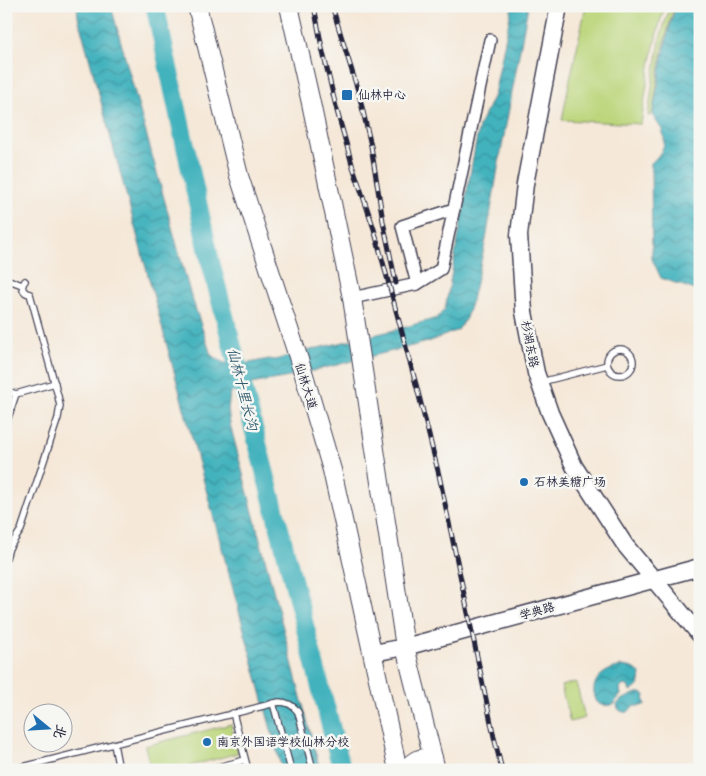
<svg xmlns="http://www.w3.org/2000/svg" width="706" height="776" font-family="Mali,'LXGW WenKai TC',sans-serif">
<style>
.green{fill:#bcd67c;stroke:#6f7c5c}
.water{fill:url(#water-waves);stroke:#326a7c}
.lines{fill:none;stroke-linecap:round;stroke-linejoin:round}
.river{stroke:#42b2bd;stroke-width:19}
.lane-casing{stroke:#424053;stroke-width:8}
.street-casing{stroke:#424053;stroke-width:14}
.secondary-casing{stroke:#424053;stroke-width:19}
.primary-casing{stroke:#424053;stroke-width:20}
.lane{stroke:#fff;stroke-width:5.5}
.street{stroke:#fff;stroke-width:11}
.secondary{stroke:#fff;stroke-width:16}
.primary{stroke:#fff;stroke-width:18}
.rail-casing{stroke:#22223b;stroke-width:5}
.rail{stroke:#f6f6f2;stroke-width:3;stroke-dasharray:9;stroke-linecap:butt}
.poi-dot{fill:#1f6fb2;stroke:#f6f6f2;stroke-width:2}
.labels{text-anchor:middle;stroke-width:5;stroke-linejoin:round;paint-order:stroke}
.poi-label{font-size:12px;fill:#22223b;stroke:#f6f6f2;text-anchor:start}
.street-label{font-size:12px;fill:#22223b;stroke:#f6f6f2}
.water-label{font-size:14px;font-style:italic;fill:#2f5c6f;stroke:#f6f6f2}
</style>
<defs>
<pattern id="water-waves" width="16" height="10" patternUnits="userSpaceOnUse" patternTransform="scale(1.25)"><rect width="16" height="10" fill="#42b2bd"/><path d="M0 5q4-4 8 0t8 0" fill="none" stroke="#37909b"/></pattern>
</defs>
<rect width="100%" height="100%" fill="#f6f6f2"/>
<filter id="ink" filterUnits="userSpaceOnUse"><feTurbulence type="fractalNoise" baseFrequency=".02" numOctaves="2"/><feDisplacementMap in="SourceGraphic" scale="10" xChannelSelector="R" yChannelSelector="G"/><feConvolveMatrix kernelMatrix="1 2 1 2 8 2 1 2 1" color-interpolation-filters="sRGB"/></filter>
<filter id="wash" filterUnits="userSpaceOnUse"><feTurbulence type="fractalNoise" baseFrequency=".0096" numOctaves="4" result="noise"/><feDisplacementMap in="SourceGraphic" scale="20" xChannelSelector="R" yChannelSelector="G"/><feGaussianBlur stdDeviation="1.12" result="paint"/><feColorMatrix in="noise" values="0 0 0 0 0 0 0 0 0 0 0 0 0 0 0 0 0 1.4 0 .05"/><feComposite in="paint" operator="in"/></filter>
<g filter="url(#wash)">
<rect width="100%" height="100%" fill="#f5e8d8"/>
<g class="green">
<path d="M 586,6 L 665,6 C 652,44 647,84 641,124 L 562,120 L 568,89 Z"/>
<path d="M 670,6 L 674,6 L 662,52 L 652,115 L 648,116 L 653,80 L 661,35 Z"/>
<path d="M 576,682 L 585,718 L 570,722 L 561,686 Z"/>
<path d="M 231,724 L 238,753 L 175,770 L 151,770 L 145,746 Z"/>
</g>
<g class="water">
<path d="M 77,6 L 111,6 L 189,289 L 211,355 L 222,362 L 234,366 L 269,359 L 275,360 L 318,348 L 395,330 L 437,318 L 445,309 L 479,126 L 494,95 L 512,6 L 528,6 L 498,168 L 486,240 L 472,300 L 466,318 L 458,330 L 428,342 L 289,377 L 240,386 L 230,394 L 228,409 L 230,424 L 320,770 L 282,770 L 78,17 Z"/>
<path d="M 676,6 L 700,6 L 700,290 L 695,290 L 661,278 L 652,259 L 651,163 C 661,154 668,144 662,130 C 659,124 654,120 653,112 C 660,77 664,40 676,6 Z"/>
<path d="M 623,666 C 627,667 632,667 635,669 C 646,676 639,689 630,691 L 628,686 L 624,685 L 620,688 L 621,695 L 615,702 L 615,704 C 611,705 606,706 603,705 C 598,705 596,701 595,697 C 589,679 607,668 623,666 Z"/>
<path d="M 636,693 L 641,693 L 645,695 L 644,701 L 646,704 L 641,706 L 633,706 L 628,712 C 622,713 617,710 617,704 L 620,701 Z"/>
</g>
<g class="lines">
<path class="river" d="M 155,6 L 211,264 L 342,770"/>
</g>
</g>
<g filter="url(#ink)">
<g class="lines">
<g class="lane-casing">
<g id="lane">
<path d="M 6,279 L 22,285"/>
<circle cx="620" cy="362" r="13"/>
<path d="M 541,382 L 607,365"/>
<path d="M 6,391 L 16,394"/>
<path d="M 6,424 L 16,394 L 55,383"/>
<path d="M 6,558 L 9,548 L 21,530 L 58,418 L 60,406 L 58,396 L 30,294 C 23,293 20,287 25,281"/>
<path d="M 273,703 L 291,770"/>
<path d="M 233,713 L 248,770"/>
<path d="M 114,744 L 119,770"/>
<path d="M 11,770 L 279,702 C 288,702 293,705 298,712 L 313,770"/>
<path d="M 206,770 L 245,760"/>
</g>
</g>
<g class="street-casing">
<g id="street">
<path d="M 417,284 L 402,226 L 454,209"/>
<path d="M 352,298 L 417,284 L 441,269 L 490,40"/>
</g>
</g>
<g class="secondary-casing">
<g id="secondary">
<path d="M 559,6 L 525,184 L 519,235 L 524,312 L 536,373 L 550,413 L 574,466 L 625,545 L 700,635"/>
<path d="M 373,653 L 405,647 L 700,567"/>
</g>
</g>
<g class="primary-casing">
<g id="primary">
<path d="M 197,6 L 239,176 L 304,375 L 332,470 L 398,770"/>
<path d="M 289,6 L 311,103 L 352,298 L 405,647 L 436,770"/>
<path d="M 406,770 C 415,758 419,758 433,758"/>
</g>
</g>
<use href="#lane" class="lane"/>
<use href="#street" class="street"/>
<use href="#secondary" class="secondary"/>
<use href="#primary" class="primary"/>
<g class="rail-casing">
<g id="rail">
<path d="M 314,6 L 322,48 L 337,111 L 352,164 L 374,229 L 417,388 L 439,475 L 494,737 L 502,770"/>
<path d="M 332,6 L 359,94 L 371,146 L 383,221 L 396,283"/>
</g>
</g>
<use href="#rail" class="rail"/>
</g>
</g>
<g class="poi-dot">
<rect x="341" y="89" width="12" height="12" rx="2.5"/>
<circle cx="524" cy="482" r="5"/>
<circle cx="207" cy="742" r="5"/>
</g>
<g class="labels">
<g class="poi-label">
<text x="358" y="99">仙林中心</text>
<text x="534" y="486">石林美糖广场</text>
<text x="217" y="746">南京外国语学校仙林分校</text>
</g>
<g class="street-label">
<text transform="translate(530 344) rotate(79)" y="4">杉湖东路</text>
<text transform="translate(306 386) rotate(73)" y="4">仙林大道</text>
<text transform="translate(537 611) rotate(-15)" y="4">学典路</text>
</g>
<g class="water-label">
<text transform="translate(243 389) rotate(76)" y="5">仙林十里长沟</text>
</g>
</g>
<rect width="706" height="776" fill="none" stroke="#f6f6f2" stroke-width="25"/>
<g transform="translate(48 728) rotate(108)"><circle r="24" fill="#f6f6f2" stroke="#a1a1a9"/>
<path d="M0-4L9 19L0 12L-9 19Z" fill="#1f6fb2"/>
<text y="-8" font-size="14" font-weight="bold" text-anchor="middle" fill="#22223b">北</text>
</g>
</svg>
